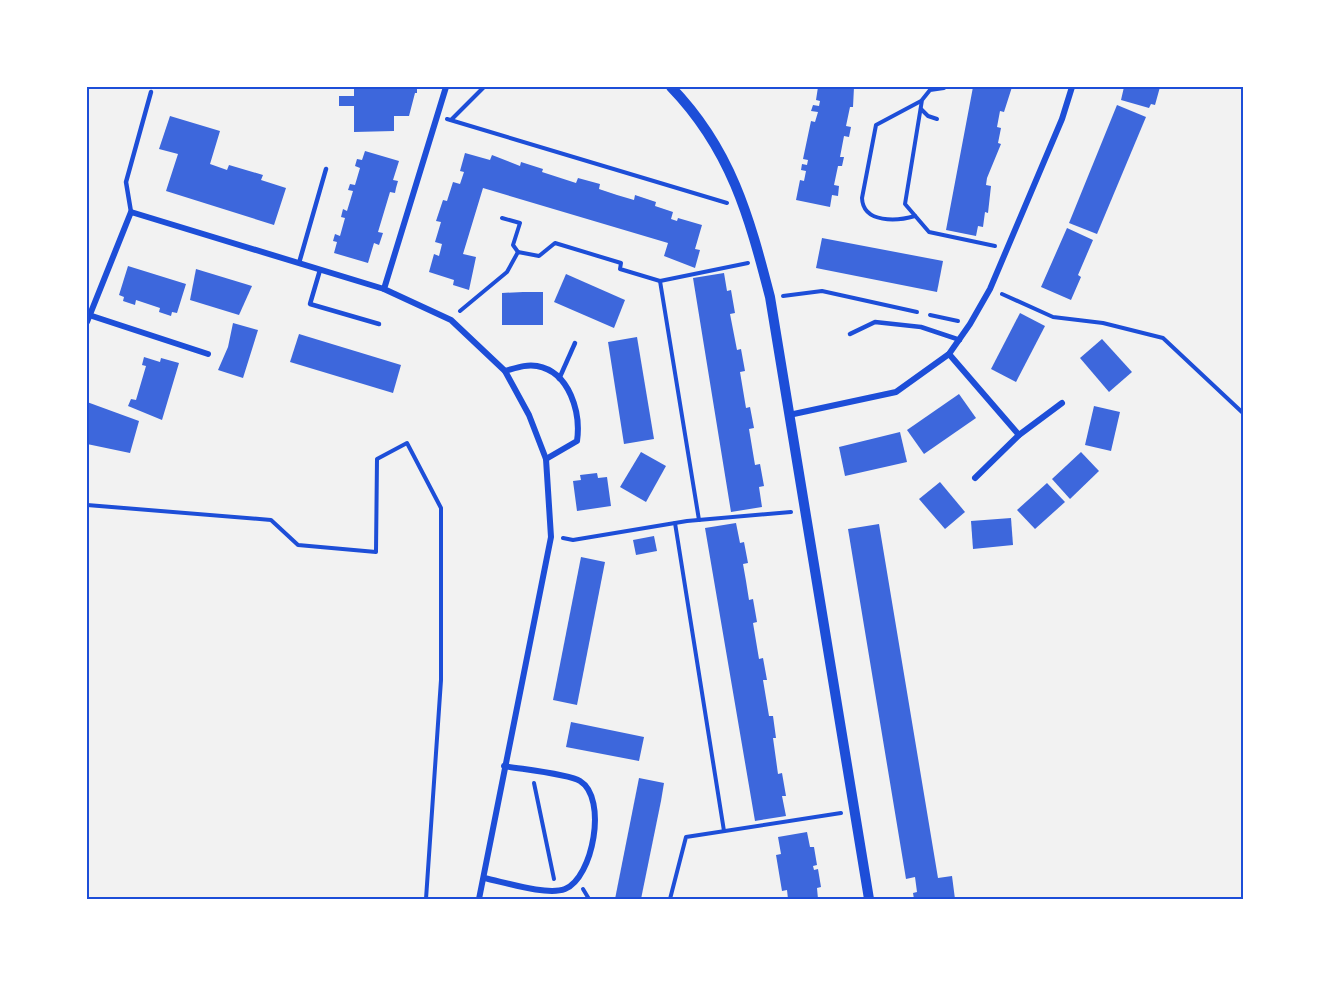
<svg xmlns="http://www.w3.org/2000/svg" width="1331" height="986" font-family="'Alegreya Sans',sans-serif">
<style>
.building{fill:#3d67dc}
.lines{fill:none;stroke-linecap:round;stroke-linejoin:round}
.path{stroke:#1d4ed8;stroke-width:4}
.service{stroke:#1d4ed8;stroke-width:4.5}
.minor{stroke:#1d4ed8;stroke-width:6}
.tertiary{stroke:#1d4ed8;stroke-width:10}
.neatline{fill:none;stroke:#1d4ed8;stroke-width:2}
</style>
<rect width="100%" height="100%" fill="#f2f2f2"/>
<g class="building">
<path d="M 354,87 L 417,87 L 417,93 L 415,93 L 409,116 L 394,116 L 394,131 L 354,132 L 354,106 L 339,106 L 339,96 L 354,96 Z"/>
<path d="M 818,87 L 854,87 L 853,107 L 850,107 L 846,126 L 851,127 L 849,137 L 844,136 L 840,157 L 844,157 L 842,166 L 838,166 L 834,185 L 839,186 L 838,196 L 832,195 L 830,207 L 796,200 L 800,180 L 804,181 L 806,171 L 801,170 L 802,164 L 807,165 L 808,160 L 803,159 L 811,121 L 815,122 L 818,112 L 811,111 L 813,105 L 819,106 L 820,101 L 816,100 Z"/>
<path d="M 973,87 L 1012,87 L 1004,112 L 1000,111 L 997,127 L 1001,128 L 998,143 L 1001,144 L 987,178 L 986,185 L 991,186 L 988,213 L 985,212 L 983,227 L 978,226 L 976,236 L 946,230 Z"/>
<path d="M 1124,87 L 1160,87 L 1155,105 L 1151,104 L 1149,108 L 1121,100 Z"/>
<path d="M 1117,105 L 1146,117 L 1097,234 L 1069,223 Z"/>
<path d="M 170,116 L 220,131 L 210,164 L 227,170 L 229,165 L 263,175 L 261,180 L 286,188 L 274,225 L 166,191 L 178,154 L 159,149 Z"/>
<path d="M 365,151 L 399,161 L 393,180 L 398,181 L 396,188 L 395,193 L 390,192 L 378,232 L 383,233 L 379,245 L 374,243 L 368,263 L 334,253 L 337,242 L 333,241 L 335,234 L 340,236 L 345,218 L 341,217 L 343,209 L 347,211 L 353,191 L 348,190 L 350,184 L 355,185 L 360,168 L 355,166 L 357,159 L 362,160 Z"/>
<path d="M 465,153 L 490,160 L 492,155 L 520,166 L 521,162 L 543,169 L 542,172 L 576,183 L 578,178 L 600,184 L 599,189 L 617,195 L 634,200 L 635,195 L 656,202 L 655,206 L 673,212 L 671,219 L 677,221 L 678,218 L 702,225 L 695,249 L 700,250 L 695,268 L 664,256 L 668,243 L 483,188 L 463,254 L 476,257 L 469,290 L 453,285 L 454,280 L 429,272 L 434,254 L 439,256 L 442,244 L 435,242 L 441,222 L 436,221 L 443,200 L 447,201 L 453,182 L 460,184 L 464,172 L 460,171 Z"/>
<path d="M 1067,228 L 1093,240 L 1078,275 L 1081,277 L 1071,300 L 1041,287 Z"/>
<path d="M 822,238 L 943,261 L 937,292 L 816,268 Z"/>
<path d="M 128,266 L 186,284 L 177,313 L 172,312 L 171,316 L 159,312 L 160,308 L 136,300 L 135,305 L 123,301 L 124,297 L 119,295 Z"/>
<path d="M 196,269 L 252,286 L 239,315 L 190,300 Z"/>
<path d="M 724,273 L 727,291 L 731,290 L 735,313 L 730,314 L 737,350 L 741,349 L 745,371 L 740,372 L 746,408 L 750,407 L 754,428 L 749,429 L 755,465 L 760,464 L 764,486 L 759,487 L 762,507 L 731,512 L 693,278 Z"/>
<path d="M 566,274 L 625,300 L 614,328 L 554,302 Z"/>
<path d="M 523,292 L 543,292 L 543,325 L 502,325 L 502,293 Z"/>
<path d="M 1020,313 L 1045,326 L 1016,382 L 991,369 Z"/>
<path d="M 233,323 L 258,330 L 243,378 L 218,370 L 228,347 Z"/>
<path d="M 299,334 L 401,365 L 393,393 L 290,362 Z"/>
<path d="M 637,337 L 654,439 L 624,444 L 608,342 Z"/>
<path d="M 1102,339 L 1132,372 L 1109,392 L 1080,358 Z"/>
<path d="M 144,357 L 160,362 L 161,358 L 179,363 L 162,420 L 128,406 L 131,399 L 136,400 L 146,366 L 142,365 Z"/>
<path d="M 959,394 L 976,418 L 924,454 L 907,430 Z"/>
<path d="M 87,402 L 139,421 L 130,453 L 87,444 Z"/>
<path d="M 1094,406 L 1120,412 L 1111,451 L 1085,445 Z"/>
<path d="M 900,432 L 907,462 L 845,476 L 839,447 Z"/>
<path d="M 641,452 L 666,466 L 646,502 L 620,487 Z"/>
<path d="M 1081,452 L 1099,471 L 1070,499 L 1052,479 Z"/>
<path d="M 597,473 L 598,478 L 607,477 L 611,506 L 577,511 L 573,481 L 581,480 L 580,475 Z"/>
<path d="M 940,482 L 965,512 L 945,529 L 919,499 Z"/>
<path d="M 1047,483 L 1065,502 L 1035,529 L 1017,510 Z"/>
<path d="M 1011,518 L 1013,545 L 973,549 L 971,521 Z"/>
<path d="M 736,523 L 740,543 L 744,542 L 748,563 L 743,564 L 746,581 L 749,600 L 753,599 L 757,622 L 753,623 L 759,659 L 763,658 L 767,680 L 763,680 L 769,716 L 773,716 L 776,738 L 773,738 L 778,774 L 782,773 L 786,796 L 782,796 L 786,816 L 755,821 L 705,528 Z"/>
<path d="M 879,524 L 938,878 L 952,876 L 955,899 L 914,899 L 913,893 L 917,892 L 915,877 L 906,879 L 848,529 Z"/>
<path d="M 654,536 L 657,551 L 636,555 L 633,540 Z"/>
<path d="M 581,557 L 605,562 L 577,705 L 553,700 Z"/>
<path d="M 571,722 L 644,737 L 639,761 L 566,747 Z"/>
<path d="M 639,778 L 664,783 L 661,801 L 641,899 L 615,899 Z"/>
<path d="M 807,832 L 810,847 L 814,847 L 817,865 L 813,866 L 814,870 L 818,869 L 821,887 L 817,888 L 818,899 L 788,899 L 787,890 L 782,891 L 776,855 L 781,854 L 778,837 Z"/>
</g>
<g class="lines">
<g class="path">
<path d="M 944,88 L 930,90 L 922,100 L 905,204 L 929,232 L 995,246"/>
<path d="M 921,109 L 928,116 L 937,119"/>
<path d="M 447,119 L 727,203"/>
<path d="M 451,120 L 484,87"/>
<path d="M 915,216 C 898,221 863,224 862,198 L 876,125 L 921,101"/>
<path d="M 502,218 L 520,223 L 513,245 L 518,252"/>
<path d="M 660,281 L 748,263"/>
<path d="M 1002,294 L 1053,317 L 1103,323 L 1163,338 L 1244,414"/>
<path d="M 783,296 L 822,291 L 917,312"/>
<path d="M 460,311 L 507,272 L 518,252 L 539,256 L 555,243 L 621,263 L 620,269 L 660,281 L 699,520"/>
<path d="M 930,315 L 958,321"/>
<path d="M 87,505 L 271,520 L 298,545 L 376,552 L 377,459 L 407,443 L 441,508 L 441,680 L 426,899"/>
<path d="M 675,523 L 724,831"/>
<path d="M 563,538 L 573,540 L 687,521 L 791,512"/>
<path d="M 534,783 L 554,879"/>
<path d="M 583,889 L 589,899"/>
<path d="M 670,899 L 686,837 L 841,813"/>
</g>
<g class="service">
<path d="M 131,212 L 126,182 L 151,92"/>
<path d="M 299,263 L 326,169"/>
<path d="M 320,270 L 310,304 L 379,324"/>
<path d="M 850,334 L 875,322 L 921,327 L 960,340"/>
<path d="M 559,379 L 575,343"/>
</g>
<g class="minor">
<path d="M 446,87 L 384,289 L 451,320 L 505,371 L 529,415 L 546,459 L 551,537 L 479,899"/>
<path d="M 89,315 L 208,354"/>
<path d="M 87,322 L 131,212 L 384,289"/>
<path d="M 949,354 L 1019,435"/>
<path d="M 505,371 C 516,368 526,364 537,366 C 570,372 581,413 577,441 L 546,459"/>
<path d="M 789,415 L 896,392 L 949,354 L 970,324 L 990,289 L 1062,119 L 1072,87"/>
<path d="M 975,478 L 1019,435 L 1062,403"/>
<path d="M 484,878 C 504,882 547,896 565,889 C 593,878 608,798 580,781 C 569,774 520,769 504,766"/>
</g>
<path class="tertiary" d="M 671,87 C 731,149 749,216 770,297 L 869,899"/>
</g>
<rect width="1331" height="986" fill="none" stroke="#ffffff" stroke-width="177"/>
<rect x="88" y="88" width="1154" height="810" class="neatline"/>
</svg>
